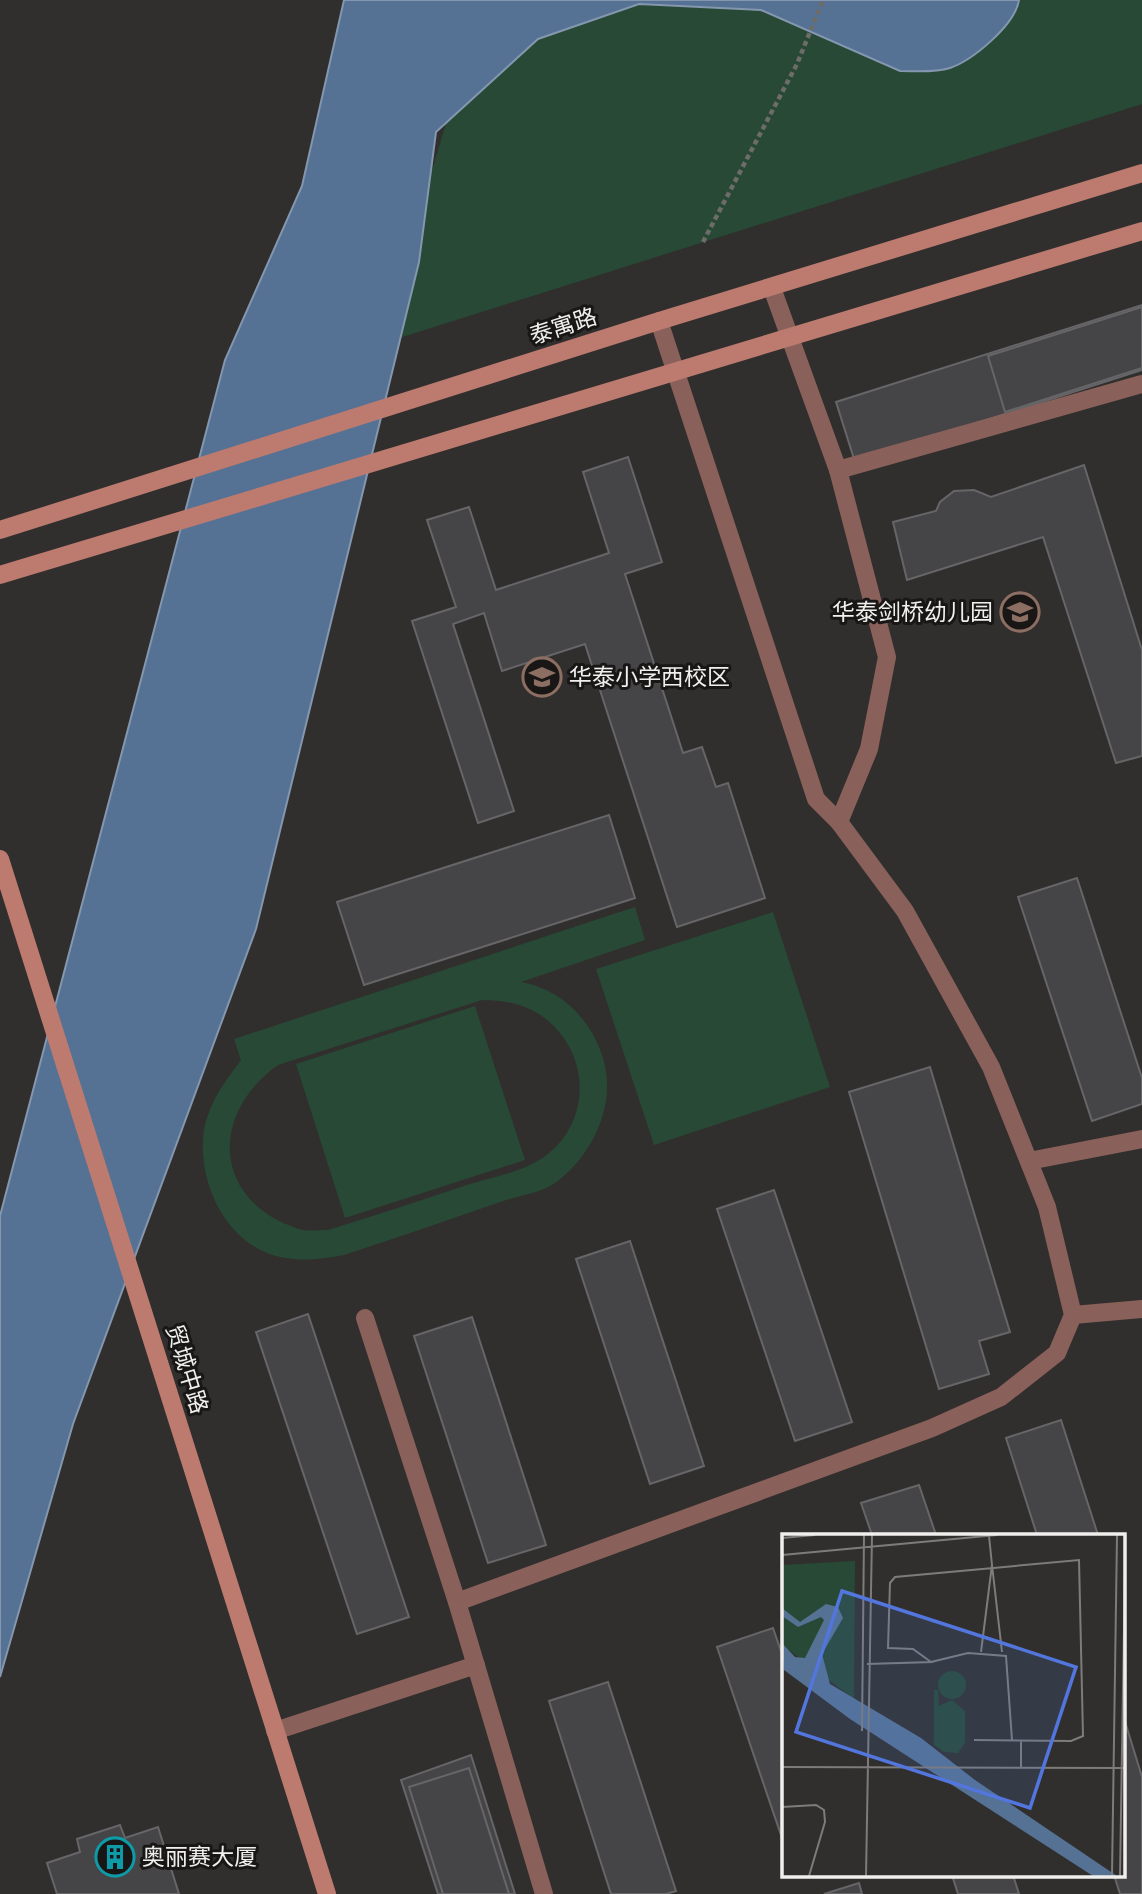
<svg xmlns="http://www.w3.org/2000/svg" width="1142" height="1894" font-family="'Exo 2','Noto Sans SC',sans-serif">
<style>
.green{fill:#274935;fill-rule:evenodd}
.water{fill:#557193;stroke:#8497ae;stroke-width:2}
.building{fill:#454447;stroke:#666568;stroke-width:2}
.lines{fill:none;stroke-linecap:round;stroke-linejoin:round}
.path{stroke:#6e6c6a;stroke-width:4.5;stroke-dasharray:5 3.5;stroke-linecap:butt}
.lane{stroke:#8a615a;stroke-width:18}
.secondary{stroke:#bd7b70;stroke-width:18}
.labels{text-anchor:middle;stroke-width:6;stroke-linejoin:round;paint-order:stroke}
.street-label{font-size:23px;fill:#f1efee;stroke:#181716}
.poi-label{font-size:23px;fill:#f1efee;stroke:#181716;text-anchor:start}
.inset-road{fill:none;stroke:#7e7c7a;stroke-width:2}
.view{fill:#5276de;fill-opacity:0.15;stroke:#5276de;stroke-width:3.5}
.inset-edge{fill:none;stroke:#f1efee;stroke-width:3.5}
</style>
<rect width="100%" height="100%" fill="#312f2d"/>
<g class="green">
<path d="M 483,0 L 1142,0 L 1142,104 L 380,344 Z"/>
<path d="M 635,907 L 645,940 L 521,982 C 559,989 587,1015 601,1052 C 619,1099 595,1154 555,1183 C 541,1193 517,1196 500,1202 C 448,1220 396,1238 344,1255 C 317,1260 290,1263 265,1252 C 221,1234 197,1176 204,1130 C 209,1103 225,1081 241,1060 L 234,1039 ZM 482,1000 C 518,1000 547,1011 567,1043 C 589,1079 582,1126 549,1153 C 528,1171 496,1176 470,1184 C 423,1200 376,1215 328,1230 C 318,1230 305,1232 296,1228 C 212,1199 210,1113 278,1065 Z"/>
<path d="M 773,912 L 830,1087 L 654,1145 L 596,969 Z"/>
<path d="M 475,1006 L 525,1160 L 345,1218 L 296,1064 Z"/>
</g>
<path class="water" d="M 344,0 L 1019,0 C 1015,25 973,60 950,68 C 934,73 916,71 900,71 L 761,10 L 639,4 L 538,39 L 436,132 L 419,262 L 256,929 L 73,1424 L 0,1677 L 0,1216 L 225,360 L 302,186 Z"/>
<g class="building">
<path d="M 1142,305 L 1142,370 L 855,462 L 836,402 Z"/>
<path d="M 1142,307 L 1142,368 L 1005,412 L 988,356 Z"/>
<path d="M 628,457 L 662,562 L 625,574 L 683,753 L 702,747 L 716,787 L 728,783 L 765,898 L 677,927 L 585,644 L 502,671 L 484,613 L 453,624 L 514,811 L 478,823 L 412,621 L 456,607 L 427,520 L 469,507 L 496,590 L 609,553 L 583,472 Z"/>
<path d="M 1084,465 L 1142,650 L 1142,756 L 1116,763 L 1043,537 L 907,580 L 893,522 L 936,511 L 940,502 L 954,491 L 974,490 L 991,497 Z"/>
<path d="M 609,815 L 635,898 L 364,985 L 337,902 Z"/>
<path d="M 1077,878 L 1142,1078 L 1142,1104 L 1092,1121 L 1018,897 Z"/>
<path d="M 930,1067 L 1010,1332 L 979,1341 L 989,1374 L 939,1389 L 849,1092 Z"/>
<path d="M 774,1190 L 852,1422 L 795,1441 L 717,1209 Z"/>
<path d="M 630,1241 L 704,1466 L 650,1484 L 576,1259 Z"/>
<path d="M 308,1314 L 409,1617 L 357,1634 L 256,1332 Z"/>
<path d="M 472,1317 L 546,1545 L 488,1563 L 414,1336 Z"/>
<path d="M 1061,1420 L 1098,1535 L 1037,1535 L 1006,1438 Z"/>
<path d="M 919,1485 L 936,1535 L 872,1535 L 861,1503 Z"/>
<path d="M 773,1628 L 783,1657 L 783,1841 L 717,1647 Z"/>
<path d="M 608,1682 L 676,1891 L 666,1894 L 611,1894 L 549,1701 Z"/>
<path d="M 1123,1715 L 1142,1777 L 1142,1894 L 1120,1894 L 1114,1875 L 1123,1875 Z"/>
<path d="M 471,1755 L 515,1894 L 438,1894 L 401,1780 Z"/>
<path d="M 469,1768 L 509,1894 L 443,1894 L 409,1787 Z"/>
<path d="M 120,1825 L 125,1838 L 158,1827 L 179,1894 L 57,1894 L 47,1863 L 80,1852 L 77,1839 Z"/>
<path d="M 952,1875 L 1013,1875 L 1019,1894 L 958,1894 Z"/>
<path d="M 859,1883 L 862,1894 L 824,1894 Z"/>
</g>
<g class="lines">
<path class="path" d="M 703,242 L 797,64 L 823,0"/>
<g class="lane">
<path d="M 772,288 L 838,470"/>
<path d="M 659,321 L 816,799 L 839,822 L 869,749 L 887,657 L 838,470 L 1142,384"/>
<path d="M 1029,1161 L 1142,1139"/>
<path d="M 1073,1315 L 1142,1309"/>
<path d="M 365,1318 L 457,1602 L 544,1894"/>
<path d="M 457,1602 L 932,1428 L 1001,1397 L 1057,1353 L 1073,1315 L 1047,1207 L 991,1067 L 905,911 L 839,822"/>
<path d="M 275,1731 L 476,1665"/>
</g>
<g class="secondary">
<path d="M 0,530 L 659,321 L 1142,173"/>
<path d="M 0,575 L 1142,231"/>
<path d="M 0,859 L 327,1894"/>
</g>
</g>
<defs>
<g id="school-ring" transform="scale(2.0125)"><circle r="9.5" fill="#181716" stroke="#8d6e63" stroke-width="1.5"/><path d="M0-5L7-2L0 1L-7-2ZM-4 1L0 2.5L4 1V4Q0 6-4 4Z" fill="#8d6e63"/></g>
<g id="building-ring" transform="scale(2.0125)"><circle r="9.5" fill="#181716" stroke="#0f9aa8" stroke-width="1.5"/><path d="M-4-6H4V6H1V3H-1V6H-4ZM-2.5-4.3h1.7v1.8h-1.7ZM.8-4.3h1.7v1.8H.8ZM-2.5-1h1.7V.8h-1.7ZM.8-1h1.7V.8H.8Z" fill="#0f9aa8"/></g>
</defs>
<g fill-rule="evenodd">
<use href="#school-ring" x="1020" y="612"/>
<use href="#school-ring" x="542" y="677"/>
<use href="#building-ring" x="115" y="1857"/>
</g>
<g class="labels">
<g class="street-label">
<text transform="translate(563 326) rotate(-18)" y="8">泰寓路</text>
<text transform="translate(187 1369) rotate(73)" y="8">贸城中路</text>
</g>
<g class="poi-label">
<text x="993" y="620" text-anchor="end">华泰剑桥幼儿园</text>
<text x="569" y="685">华泰小学西校区</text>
<text x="142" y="1865">奥丽赛大厦</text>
</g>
</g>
<g transform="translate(782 1534)">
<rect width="343" height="343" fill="#312f2d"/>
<path d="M 73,27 L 72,165 L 0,111 L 0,31 ZM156 151a14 14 0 1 1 28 0a14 14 0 1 1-28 0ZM 152,156 L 156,156 L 157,172 L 170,166 L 183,177 L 183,209 L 176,219 L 162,218 L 152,211 Z" fill="#274935"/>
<path d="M 44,70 L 56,73 L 61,84 L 40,120 L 48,150 L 139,204 L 193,246 L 335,342 L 311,342 L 68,185 L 2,136 L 0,109 L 13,123 L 23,124 L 42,86 L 39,83 L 16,93 L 0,82 L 0,74 L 18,88 Z" fill="#557193"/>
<path class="inset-road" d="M 0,4 L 33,1M 0,21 L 215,1M 210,31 L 220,118M 199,118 L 210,31 L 207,2M 149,128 L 186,119 L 224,122 L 230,206M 85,130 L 149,128 L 131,115 L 106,114 L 108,49 L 113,43 L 297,26 L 301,202 L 289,207 L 192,206M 80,197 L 82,1M 239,206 L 239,234M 0,233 L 343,234M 0,273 L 34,271 L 42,276 L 43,288 L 27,342M 84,342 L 90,1M 330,342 L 335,1M 338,342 L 343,30"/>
<path class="view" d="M 60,57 L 294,133 L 248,274 L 14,198 Z"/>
<rect width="343" height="343" class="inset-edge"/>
</g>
</svg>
